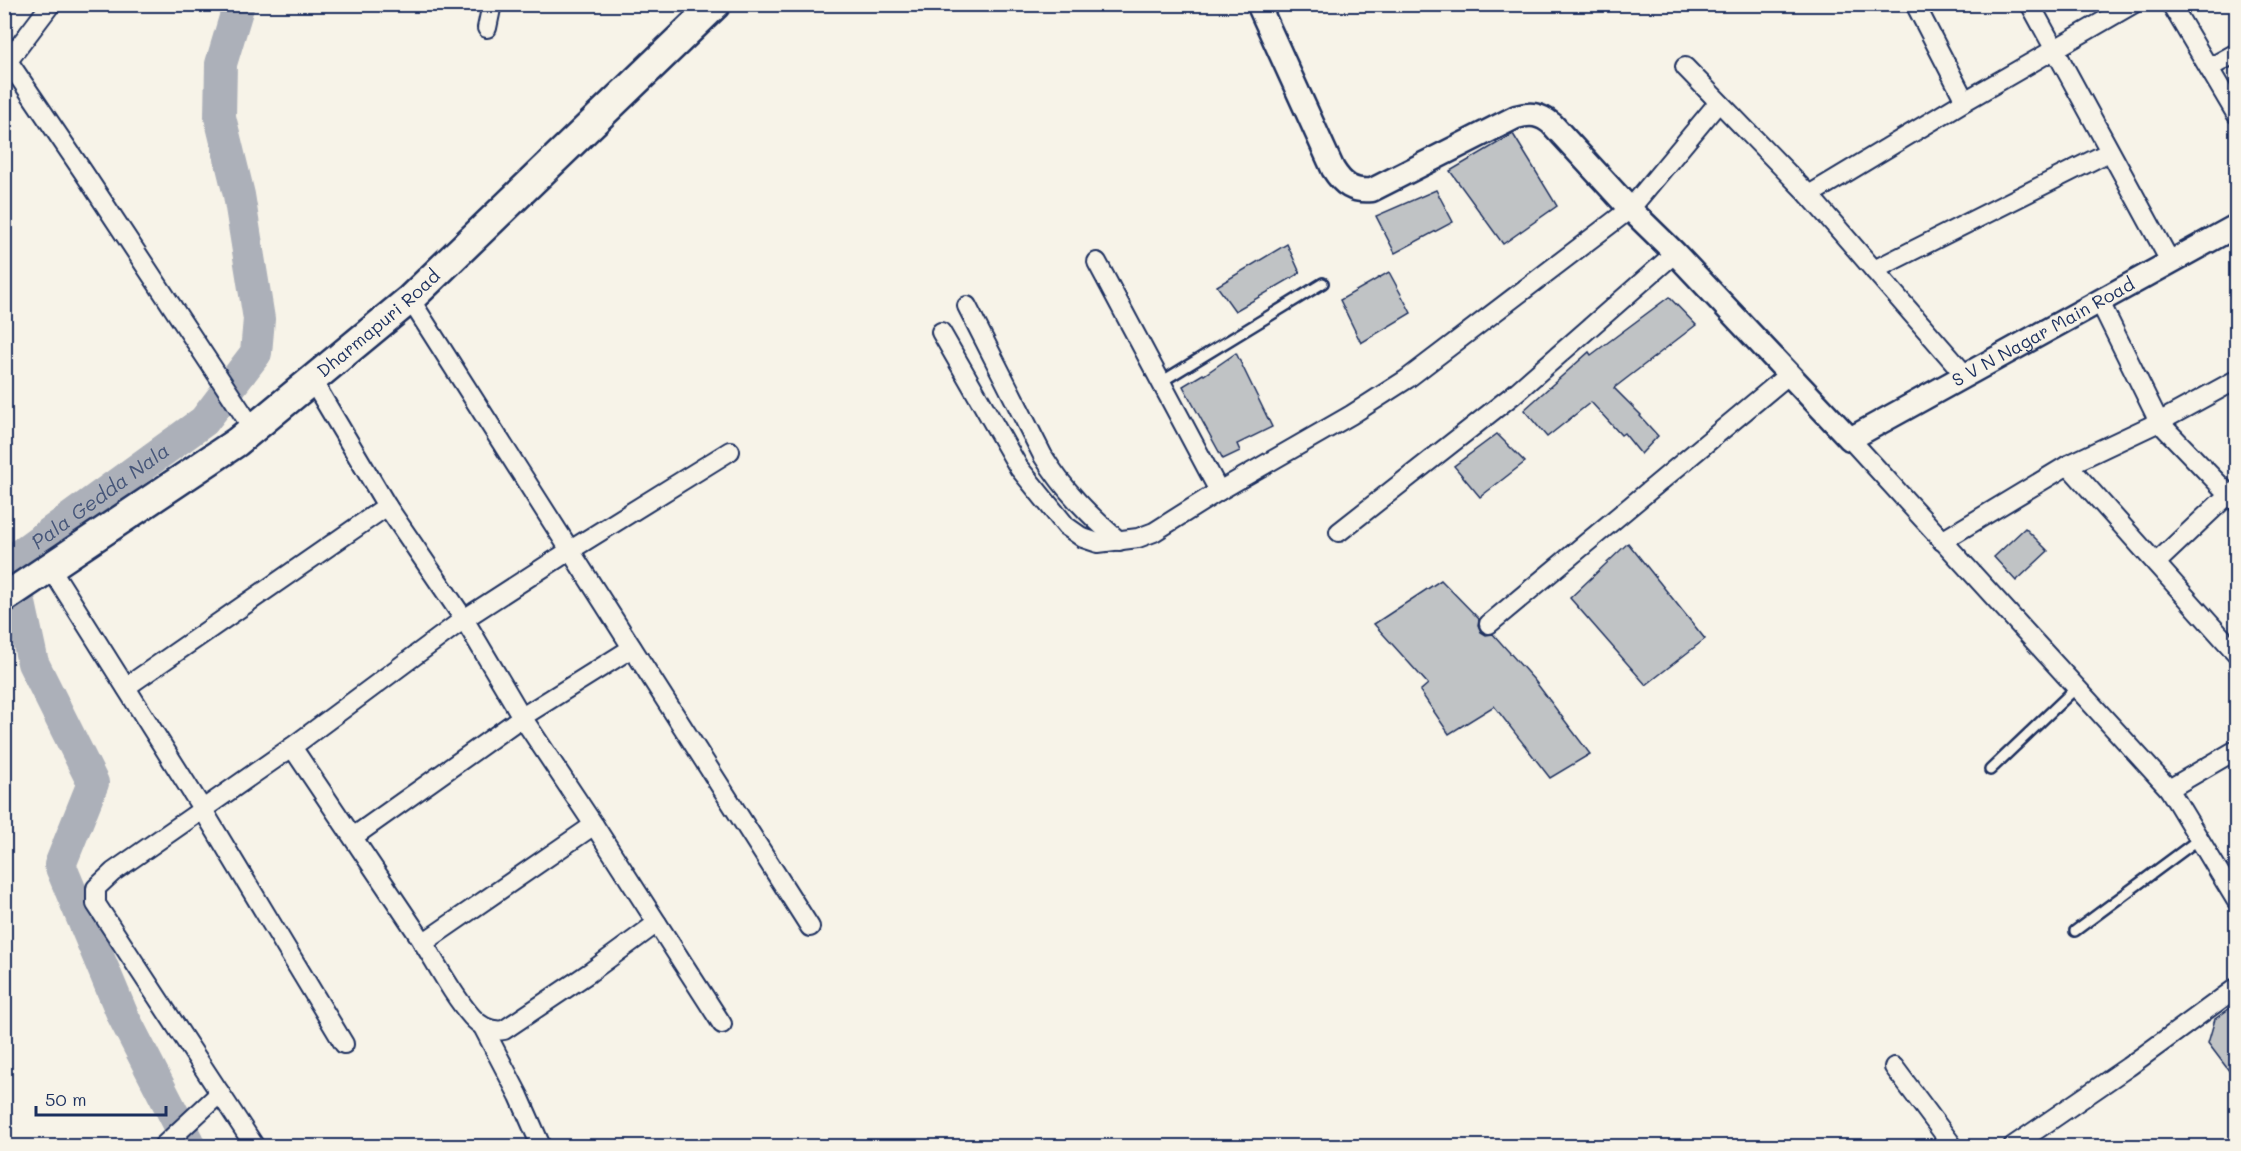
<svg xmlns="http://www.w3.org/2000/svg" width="2241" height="1151" font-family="Mali,sans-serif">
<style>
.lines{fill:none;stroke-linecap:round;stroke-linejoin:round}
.river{stroke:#acb0b9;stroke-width:32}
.building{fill:#c0c3c5;stroke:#1b2f5e;stroke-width:1.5}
.service-casing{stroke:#1b2f5e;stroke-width:14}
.minor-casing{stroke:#1b2f5e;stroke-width:22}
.tertiary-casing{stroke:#1b2f5e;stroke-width:27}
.primary-casing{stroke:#1b2f5e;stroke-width:33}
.service{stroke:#f7f3e8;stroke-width:9}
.minor{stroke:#f7f3e8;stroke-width:18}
.tertiary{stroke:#f7f3e8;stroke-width:22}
.primary{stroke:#f7f3e8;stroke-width:28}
.labels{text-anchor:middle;stroke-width:4.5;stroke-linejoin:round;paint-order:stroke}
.street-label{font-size:18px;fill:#1b2f5e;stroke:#f7f3e8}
.water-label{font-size:20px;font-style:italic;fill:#465679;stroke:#f7f3e8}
</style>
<rect width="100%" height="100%" fill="#f7f3e8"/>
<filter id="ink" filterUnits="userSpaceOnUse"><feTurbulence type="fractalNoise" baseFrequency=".0167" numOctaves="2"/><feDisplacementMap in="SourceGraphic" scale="12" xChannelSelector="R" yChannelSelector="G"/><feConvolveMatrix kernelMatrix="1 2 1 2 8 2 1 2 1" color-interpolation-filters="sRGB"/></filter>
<g filter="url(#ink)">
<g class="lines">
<path class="river" id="s1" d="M 186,1146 L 188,1142 L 123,1016 L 60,865 L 93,783 L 33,663 L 11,561 L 204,421 L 256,353 L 259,319 L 239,195 L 220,117 L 221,64 L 239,4"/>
</g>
<g class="building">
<path d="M 1513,134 L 1557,206 L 1503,244 L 1450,171 Z"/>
<path d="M 1436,190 L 1453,222 L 1395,253 L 1376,216 Z"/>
<path d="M 1287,244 L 1300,273 L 1235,311 L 1217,286 Z"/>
<path d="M 1389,272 L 1411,313 L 1361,343 L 1340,300 Z"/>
<path d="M 1669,297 L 1696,325 L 1614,388 L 1641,415 L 1640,416 L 1658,436 L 1641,454 L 1624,433 L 1621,435 L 1591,402 L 1547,437 L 1524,410 L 1589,352 L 1591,355 Z"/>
<path d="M 1236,353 L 1272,427 L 1237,444 L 1240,451 L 1223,459 L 1183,386 L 1203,374 L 1204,375 Z"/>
<path d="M 1497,434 L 1525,462 L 1480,497 L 1454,466 Z"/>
<path d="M 2025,528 L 2048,551 L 2016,581 L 1994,557 Z"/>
<path d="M 1628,543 L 1705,639 L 1646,685 L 1570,598 Z"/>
<path d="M 1441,580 L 1479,619 L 1478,625 L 1481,632 L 1486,635 L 1493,634 L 1535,681 L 1590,754 L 1550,778 L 1494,706 L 1449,734 L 1420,691 L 1428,684 L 1374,624 Z"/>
<path d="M 2236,1004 L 2236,1080 L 2208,1043 L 2215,1019 Z"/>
</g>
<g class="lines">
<g class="service-casing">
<g id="service">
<path d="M 1161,382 L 1323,283"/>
<path d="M 1990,770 L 2076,688"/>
<path d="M 2075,931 L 2199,839"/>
</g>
</g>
<g class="minor-casing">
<g id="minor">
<path d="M 51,4 L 8,61 L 84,173 L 253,429"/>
<path d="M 1915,4 L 1965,101"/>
<path d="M 2030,4 L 2171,263"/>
<path d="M 2171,4 L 2236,114"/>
<path d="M 487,28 L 492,4"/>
<path d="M 1685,67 L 1809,195 L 1966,376"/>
<path d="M 2209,68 L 2236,53"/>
<path d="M 1809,195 L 1965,101 L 2133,4"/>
<path d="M 1097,262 L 1219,491"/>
<path d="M 1874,270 L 2109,152"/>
<path d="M 410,299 L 810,927"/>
<path d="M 967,306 L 1043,456 C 1064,490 1089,515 1119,541"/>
<path d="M 941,332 L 1019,468 L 1066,526 L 1083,538 L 1098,543 L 1138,538 L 1154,532 L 1219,491 L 1351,415 L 1407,379 L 1630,209 L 1718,103"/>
<path d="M 312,380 L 387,506 L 464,619 L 522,717 L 594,825 L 722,1024"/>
<path d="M 2236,380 L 2159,422 L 2236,502"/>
<path d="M 1850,439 L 2169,789"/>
<path d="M 2068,465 L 2236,653"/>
<path d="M 1339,532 L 1513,395 L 1675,253"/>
<path d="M 1942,541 L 2068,465 L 2159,422 L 2100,302"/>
<path d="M 2156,563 L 2229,494 L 2236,492"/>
<path d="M 50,567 L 203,810 L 344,1044"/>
<path d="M 1489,624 L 1788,375"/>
<path d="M 126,687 L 387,506"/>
<path d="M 292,747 C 334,809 376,871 417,933 C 435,960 450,992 472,1017 C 481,1027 491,1032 504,1030 L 589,973 L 657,923"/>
<path d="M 2236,750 L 2169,789 L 2236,900"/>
<path d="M 353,837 L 522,717 L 632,648"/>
<path d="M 423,943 L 594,825"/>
<path d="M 483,1027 L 519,1096 L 541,1146"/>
<path d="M 1894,1067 L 1953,1146"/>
<path d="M 254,1145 L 96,904 L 96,888 L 113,872 L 292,747 L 464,619 L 569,551 L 730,451"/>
<path d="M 163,1146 L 220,1093"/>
<path d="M 2013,1146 L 2128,1067 L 2236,988"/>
</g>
</g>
<g class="tertiary-casing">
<g id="tertiary">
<path id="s2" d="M 1258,4 L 1333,169 C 1343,185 1353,192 1372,190 L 1516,117 C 1531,113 1540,114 1552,124 L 1630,209 L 1675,253 L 1850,439 L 2236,226"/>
</g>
</g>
<g class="primary-casing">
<g id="primary">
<path id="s3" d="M 4,598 L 237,442 L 410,299 L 716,4"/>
</g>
</g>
<use href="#service" class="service"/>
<use href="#minor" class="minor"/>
<use href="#tertiary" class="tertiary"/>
<use href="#primary" class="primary"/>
</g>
</g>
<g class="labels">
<g class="street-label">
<text dy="6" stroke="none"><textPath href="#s3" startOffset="465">Dharmapuri Road</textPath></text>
<text dy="6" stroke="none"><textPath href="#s2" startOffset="1083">S V N Nagar Main Road</textPath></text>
</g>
<g class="water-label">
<text dy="7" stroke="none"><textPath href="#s1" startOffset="747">Pala Gedda Nala</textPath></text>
</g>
</g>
<rect width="2241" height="1151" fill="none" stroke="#f7f3e8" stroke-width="24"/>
<rect x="12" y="12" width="2217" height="1127" fill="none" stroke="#1b2f5e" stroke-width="2" filter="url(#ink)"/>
<path d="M36 1106v9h130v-9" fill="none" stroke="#1b2f5e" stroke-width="3"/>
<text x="45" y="1106" font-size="18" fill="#1b2f5e" stroke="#f7f3e8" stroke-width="4.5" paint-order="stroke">50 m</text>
</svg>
